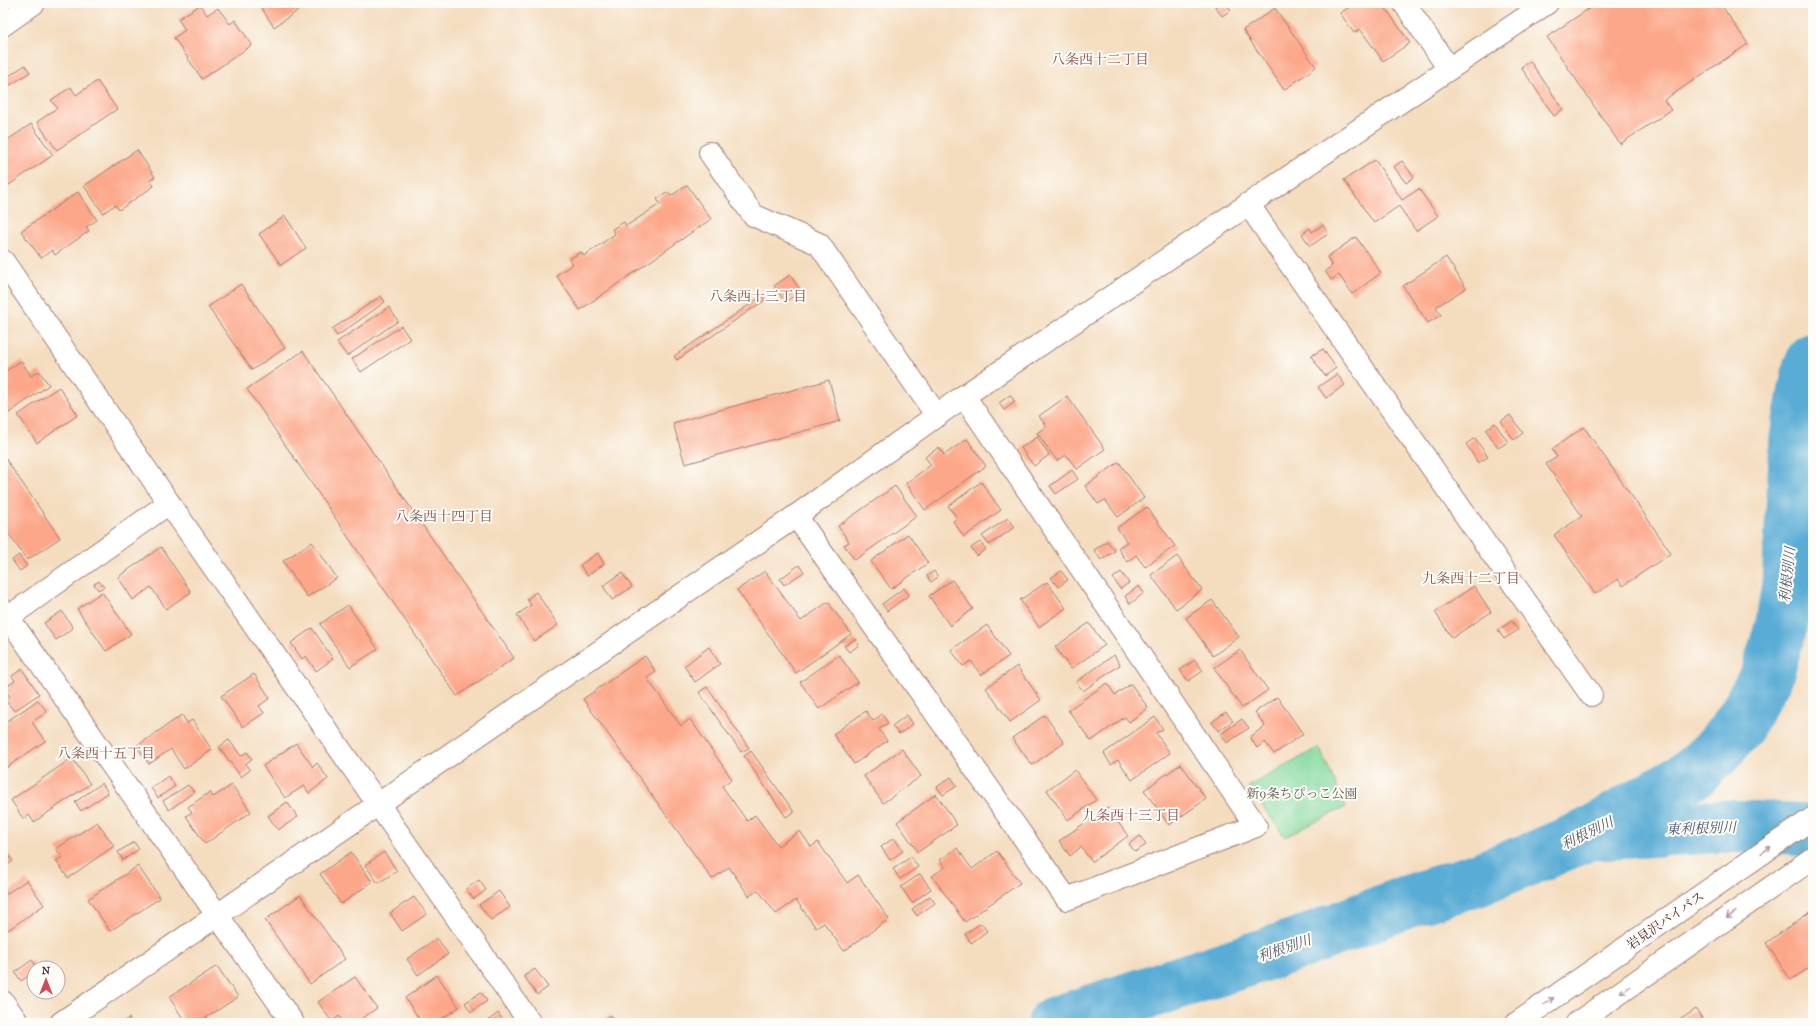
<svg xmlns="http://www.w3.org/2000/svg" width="1816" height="1026" font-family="'IM FELL French Canon','Noto Serif JP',serif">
<rect width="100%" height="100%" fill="#fdfcf7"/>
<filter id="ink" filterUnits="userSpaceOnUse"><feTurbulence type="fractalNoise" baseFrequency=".025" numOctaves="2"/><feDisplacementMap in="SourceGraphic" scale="8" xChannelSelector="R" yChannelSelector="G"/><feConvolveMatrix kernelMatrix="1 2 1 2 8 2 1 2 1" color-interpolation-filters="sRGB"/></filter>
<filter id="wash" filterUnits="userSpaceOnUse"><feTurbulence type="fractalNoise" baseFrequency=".012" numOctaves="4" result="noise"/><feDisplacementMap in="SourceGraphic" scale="16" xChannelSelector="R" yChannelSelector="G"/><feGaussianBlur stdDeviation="0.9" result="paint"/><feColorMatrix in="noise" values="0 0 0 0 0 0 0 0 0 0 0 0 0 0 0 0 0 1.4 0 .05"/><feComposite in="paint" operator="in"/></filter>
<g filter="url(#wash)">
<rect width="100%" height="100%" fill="#f4dcbe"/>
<path fill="#80d89c" stroke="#657c64" d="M1319 747 1346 807 1285 837 1248 787Z"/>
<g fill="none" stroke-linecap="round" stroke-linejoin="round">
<g stroke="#59acd5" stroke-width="53">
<path d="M1599 834 1723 826 1813 830"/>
<path d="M1054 1023 1298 944 1406 902 1478 879 1540 855 1589 834 1692 774 1715 753 1736 729 1767 675 1782 623 1788 584 1796 437 1809 368 1813 359"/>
</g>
</g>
<g id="blocks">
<g fill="#fca789">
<path d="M258 3H295L299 10 274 27Z"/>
<path d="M1221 3H1226L1231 10 1222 16 1215 7Z"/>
<path d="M1356 3H1382L1410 43 1383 61 1360 29 1354 33 1340 13Z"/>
<path d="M1597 3H1720L1748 44 1664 100 1671 110 1620 144 1547 37Z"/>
<path d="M200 5 207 15 218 8 230 24 235 20 252 45 202 79 174 38 185 30 178 19Z"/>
<path d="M1275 8 1316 67 1284 90 1243 30Z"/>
<path d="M1530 61 1563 109 1554 116 1521 67Z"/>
<path d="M25 65 30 72 3 90V80Z"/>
<path d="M97 81 117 109 57 150 37 122 57 108 51 100 71 87 76 95Z"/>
<path d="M31 124 53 155 3 189V131L9 139Z"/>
<path d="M137 150 155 177 150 180 154 186 119 210 115 205 103 213 84 186Z"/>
<path d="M1375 160 1402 200 1419 189 1438 216 1416 231 1399 206 1374 223 1344 180Z"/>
<path d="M1402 161 1414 177 1406 183 1394 167Z"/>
<path d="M687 185 711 219 580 310 556 275 573 264 569 259 581 252 584 256 615 234 612 229 624 222 626 226 660 204 657 199 668 192 671 196Z"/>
<path d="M78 192 97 220 86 227 89 231 55 255 52 250 41 258 21 231Z"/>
<path d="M285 216 306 248 281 265 259 234Z"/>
<path d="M1323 225 1328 234 1310 246 1302 234 1310 228 1312 232Z"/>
<path d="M1356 237 1381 273 1352 294 1339 275 1331 280 1325 271 1332 266 1327 257Z"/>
<path d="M1446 257 1466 288 1436 307 1441 315 1428 323 1403 286Z"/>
<path d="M790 275 801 291 785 302 774 286Z"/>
<path d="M241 284 285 348 252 370 208 307Z"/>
<path d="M381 296 385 302 337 336 332 329Z"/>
<path d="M762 296 765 300 677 360 674 356Z"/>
<path d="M389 307 398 321 347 356 337 342Z"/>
<path d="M401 326 410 339 361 372 352 359Z"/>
<path d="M1323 349 1336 368 1325 376 1311 356Z"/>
<path d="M303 351 514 658 457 696 247 389Z"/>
<path d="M21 361 31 376 39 371 49 385 3 417V373Z"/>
<path d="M1337 374 1345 385 1326 398 1318 387Z"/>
<path d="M829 380 840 421 685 464 673 423Z"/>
<path d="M59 387 78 415 37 443 18 415Z"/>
<path d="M1010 395 1015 402 1004 410 999 403Z"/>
<path d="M1067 396 1105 449 1077 469 1066 455 1057 461 1037 433 1046 426 1039 416Z"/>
<path d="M1510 415 1523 433 1514 440 1501 421Z"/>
<path d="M1495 423 1508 442 1498 448 1486 430Z"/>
<path d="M1584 427 1671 553 1623 586 1618 579 1595 594 1554 535 1582 516 1546 464 1557 457 1552 449Z"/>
<path d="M1037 437 1049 455 1034 466 1021 448Z"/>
<path d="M1475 438 1488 457 1478 463 1466 444Z"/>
<path d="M967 439 986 466 925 510 906 483 931 465 925 457 939 447 944 455Z"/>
<path d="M3 455 60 538 27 560 3 526Z"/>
<path d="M1119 462 1144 498 1118 517 1105 500 1098 504 1085 486Z"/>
<path d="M1072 470 1078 479 1056 494 1050 486Z"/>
<path d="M981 482 1001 510 964 537 953 521 957 518 948 506Z"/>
<path d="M895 486 917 516 855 560 844 545 849 542 838 526Z"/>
<path d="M1147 507 1175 546 1145 567 1136 555 1127 562 1118 548 1127 542 1117 528Z"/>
<path d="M1008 518 1015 527 989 545 982 536Z"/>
<path d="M908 534 928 563 891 589 871 561Z"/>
<path d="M1107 541 1115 551 1101 560 1094 550Z"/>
<path d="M312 542 337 578 307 597 283 561Z"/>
<path d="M980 542 986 549 977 556 971 548Z"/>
<path d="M161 547 191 592 166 609 151 587 133 600 118 577Z"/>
<path d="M598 553 604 564 587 576 580 565Z"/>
<path d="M19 555 27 566 20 571 12 560Z"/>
<path d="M1177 556 1202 590 1176 609 1151 575Z"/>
<path d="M799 565 804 572 784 585 780 579Z"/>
<path d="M765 571 801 621 828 602 851 634 796 673 737 590Z"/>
<path d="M934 571 938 577 931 582 927 576Z"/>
<path d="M1061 571 1068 580 1058 587 1051 578Z"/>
<path d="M1121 572 1129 583 1120 589 1113 578Z"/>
<path d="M622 573 632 587 612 600 603 586Z"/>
<path d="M952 580 973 609 950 626 929 596Z"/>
<path d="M99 581 104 587 98 590 94 584Z"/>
<path d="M1047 582 1066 608 1039 627 1020 600Z"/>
<path d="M1139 586 1144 593 1130 604 1125 596Z"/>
<path d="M1474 586 1491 612 1452 638 1435 612Z"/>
<path d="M904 588 909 595 887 611 882 604Z"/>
<path d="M102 592 131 634 106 651 77 609Z"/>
<path d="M536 592 558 625 534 641 517 615 531 605 527 599Z"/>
<path d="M1212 600 1239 637 1213 656 1186 618Z"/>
<path d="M348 605 378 649 350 667 320 624Z"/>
<path d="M62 611 73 628 56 640 44 623Z"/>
<path d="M1512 621 1518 630 1504 639 1498 630Z"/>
<path d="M1089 623 1105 645 1071 669 1055 647Z"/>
<path d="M987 625 1009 656 981 675 971 661 963 666 951 650Z"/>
<path d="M312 628 333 659 316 671 306 656 302 659 291 643Z"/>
<path d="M855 639 859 645 849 652 844 646Z"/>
<path d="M709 647 720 664 695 682 684 666Z"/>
<path d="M1240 650 1268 690 1242 708 1214 668Z"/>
<path d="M839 655 858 682 819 709 800 682Z"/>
<path d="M1114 655 1120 665 1083 691 1076 682Z"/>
<path d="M645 656 656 672 647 678 681 726 690 719 732 779 722 786 747 821 755 815 778 846 800 831 811 847 818 842 847 883 858 875 889 919 844 951 824 923 816 928 796 900 776 914 758 890 749 896 729 867 712 879 583 699Z"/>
<path d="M1195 660 1203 671 1188 681 1180 670Z"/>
<path d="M1017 666 1041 700 1010 722 986 688Z"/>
<path d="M22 669 39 694 14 711 5 700 10 697 4 688 15 681 12 676Z"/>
<path d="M254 674 270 698 259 706 264 713 243 727 221 696Z"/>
<path d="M1107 683 1115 695 1131 684 1148 708 1129 722 1125 717 1091 741 1068 710Z"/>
<path d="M707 687 749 748 741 752 699 692Z"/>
<path d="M1277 697 1303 734 1274 754 1265 742 1257 748 1250 737 1265 726 1255 712Z"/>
<path d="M38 700 47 712 32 722 45 741 3 770V724Z"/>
<path d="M866 711 873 721 882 714 888 723 879 729 887 741 854 764 833 734Z"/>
<path d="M1226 712 1233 721 1218 731 1212 722Z"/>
<path d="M182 715 187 723 192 720 212 750 184 769 171 749 149 764 137 746Z"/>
<path d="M907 715 913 724 899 734 892 726Z"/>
<path d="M1045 715 1064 743 1032 765 1012 738Z"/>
<path d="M1155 717 1163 729 1156 733 1170 753 1132 780 1118 760 1111 765 1104 753Z"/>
<path d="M1242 719 1249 728 1227 743 1221 734Z"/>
<path d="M229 740 241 756 247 752 252 759 245 764 250 770 241 777 219 747Z"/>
<path d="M296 743 313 767 317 763 328 779 309 793 304 786 285 798 263 766Z"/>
<path d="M902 749 921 776 883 803 864 776Z"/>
<path d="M751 751 794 812 786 817 744 756Z"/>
<path d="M72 758 90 784 34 822 29 815 24 820 11 800Z"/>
<path d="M1181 764 1206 799 1169 825 1144 790Z"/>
<path d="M1075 770 1096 800 1068 820 1047 790Z"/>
<path d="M168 776 175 786 158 798 151 788Z"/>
<path d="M951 777 957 786 943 795 937 787Z"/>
<path d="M102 783 108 793 81 811 75 802Z"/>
<path d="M188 785 194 792 169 810 163 801Z"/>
<path d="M232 785 251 812 205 844 186 816 192 812 188 807 210 792 213 797Z"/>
<path d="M936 794 957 825 918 852 897 822Z"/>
<path d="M287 802 298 817 278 830 268 816Z"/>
<path d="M1107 807 1128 836 1092 862 1081 847 1070 856 1059 841Z"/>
<path d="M97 822 114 846 68 878 56 861 62 857 56 849Z"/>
<path d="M1140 836 1146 845 1135 852 1129 844Z"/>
<path d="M894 838 903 851 890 860 881 847Z"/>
<path d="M134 842 139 849 123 860 118 852Z"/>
<path d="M3 846 13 861 3 868Z"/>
<path d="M957 848 972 869 997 851 1020 883 965 922 932 876 945 867 940 860Z"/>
<path d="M351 852 372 882 341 904 320 874Z"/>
<path d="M384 852 397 871 378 883 365 865Z"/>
<path d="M911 857 918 867 900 879 893 869Z"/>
<path d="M138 866 160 898 110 931 88 899Z"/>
<path d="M920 874 931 889 912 903 901 887Z"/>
<path d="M27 880 44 905 5 932 3 929V896Z"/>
<path d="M479 880 486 890 474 899 466 889Z"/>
<path d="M499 891 510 907 491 920 479 905Z"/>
<path d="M300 895 345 959 310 984 265 920Z"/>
<path d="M930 896 935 903 917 916 912 909Z"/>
<path d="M414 897 427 914 402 931 390 913Z"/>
<path d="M1813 910V965L1791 980 1766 943Z"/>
<path d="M981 923 987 931 971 943 965 934Z"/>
<path d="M437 938 448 954 418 975 407 959Z"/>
<path d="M32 960 37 968H34V972L21 981 15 972Z"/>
<path d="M217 966 238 997 198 1023H186L169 997Z"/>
<path d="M535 969 548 987 537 995 524 976Z"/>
<path d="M437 975 459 1007 436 1023H422L405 998Z"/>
<path d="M355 977 377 1008 355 1023H344L339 1016 332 1022 318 1002Z"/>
<path d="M481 992 487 1001 471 1012 465 1003Z"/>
<path d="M1696 1009 1705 1023H1675Z"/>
<path d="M498 1013 505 1023H485Z"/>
<path d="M610 1015 616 1023H598Z"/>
<path d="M1813 1017V1023H1805Z"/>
<path d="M129 1018 132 1023H121Z"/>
</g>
</g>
</g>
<g filter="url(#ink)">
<use href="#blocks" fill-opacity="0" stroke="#9f7e74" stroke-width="1"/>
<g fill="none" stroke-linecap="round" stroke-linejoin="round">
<g stroke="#9f7e74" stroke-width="24">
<g id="minor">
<path d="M1404 3 1449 69"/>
<path d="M3 25 34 3"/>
<path d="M710 153 753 215 819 244 937 416"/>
<path d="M1248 204 1591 695"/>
<path d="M3 261 169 503 530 1023"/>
<path d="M796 516 1067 899 1256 826 964 396"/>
<path d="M3 610 293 1023"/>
<path d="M3 621 169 503"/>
<path d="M3 1002 18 1023"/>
<path d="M61 1023 796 516 964 396 1547 3"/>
</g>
</g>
<g stroke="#9f7e74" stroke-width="24">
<g id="highway">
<path d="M1517 1023 1813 818"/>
<path d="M1577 1023 1813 858"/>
</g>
</g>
<use href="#minor" stroke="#fff" stroke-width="22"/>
<use href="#highway" stroke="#fff" stroke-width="22"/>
</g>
<defs><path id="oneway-shaft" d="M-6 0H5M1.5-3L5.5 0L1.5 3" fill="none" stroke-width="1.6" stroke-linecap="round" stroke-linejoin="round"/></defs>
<g stroke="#ae9aa0">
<use href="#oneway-shaft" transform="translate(1766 850) rotate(-35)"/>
<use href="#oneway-shaft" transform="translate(1731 915) rotate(145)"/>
<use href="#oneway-shaft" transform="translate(1625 990) rotate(145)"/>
<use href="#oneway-shaft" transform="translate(1549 1001) rotate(-35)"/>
</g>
</g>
<g text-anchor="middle" stroke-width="4" stroke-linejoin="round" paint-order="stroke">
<g font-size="13" fill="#5a564d" stroke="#fdfcf7">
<text x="1302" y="798">新9条ちぴっこ公園</text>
</g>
<g font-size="13" fill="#4a1f2b" stroke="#fdfcf7">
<text transform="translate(1665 920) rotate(-35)" y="5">岩見沢バイパス</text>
</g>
<g font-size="14" fill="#884f4c" stroke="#fdfcf7">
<text x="1100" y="64">八条西十二丁目</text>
<text x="758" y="301">八条西十三丁目</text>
<text x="444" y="521">八条西十四丁目</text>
<text x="1471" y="583">九条西十二丁目</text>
<text x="106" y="758">八条西十五丁目</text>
<text x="1131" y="820">九条西十三丁目</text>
</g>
<g font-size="14" font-style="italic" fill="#50576f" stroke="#fdfcf7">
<text transform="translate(1787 575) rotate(-84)" y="5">利根別川</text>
<text transform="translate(1701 828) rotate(-2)" y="5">東利根別川</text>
<text transform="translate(1587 833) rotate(-26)" y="5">利根別川</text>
<text transform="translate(1284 948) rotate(-19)" y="5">利根別川</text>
</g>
</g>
<rect width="1816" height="1026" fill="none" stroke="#fdfcf7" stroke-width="16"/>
<g transform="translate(46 980)"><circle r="19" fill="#fdfcf7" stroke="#b5a4a5"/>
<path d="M0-3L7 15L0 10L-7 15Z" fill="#d1495b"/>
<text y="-6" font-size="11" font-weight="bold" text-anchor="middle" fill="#4a1f2b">N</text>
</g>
</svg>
